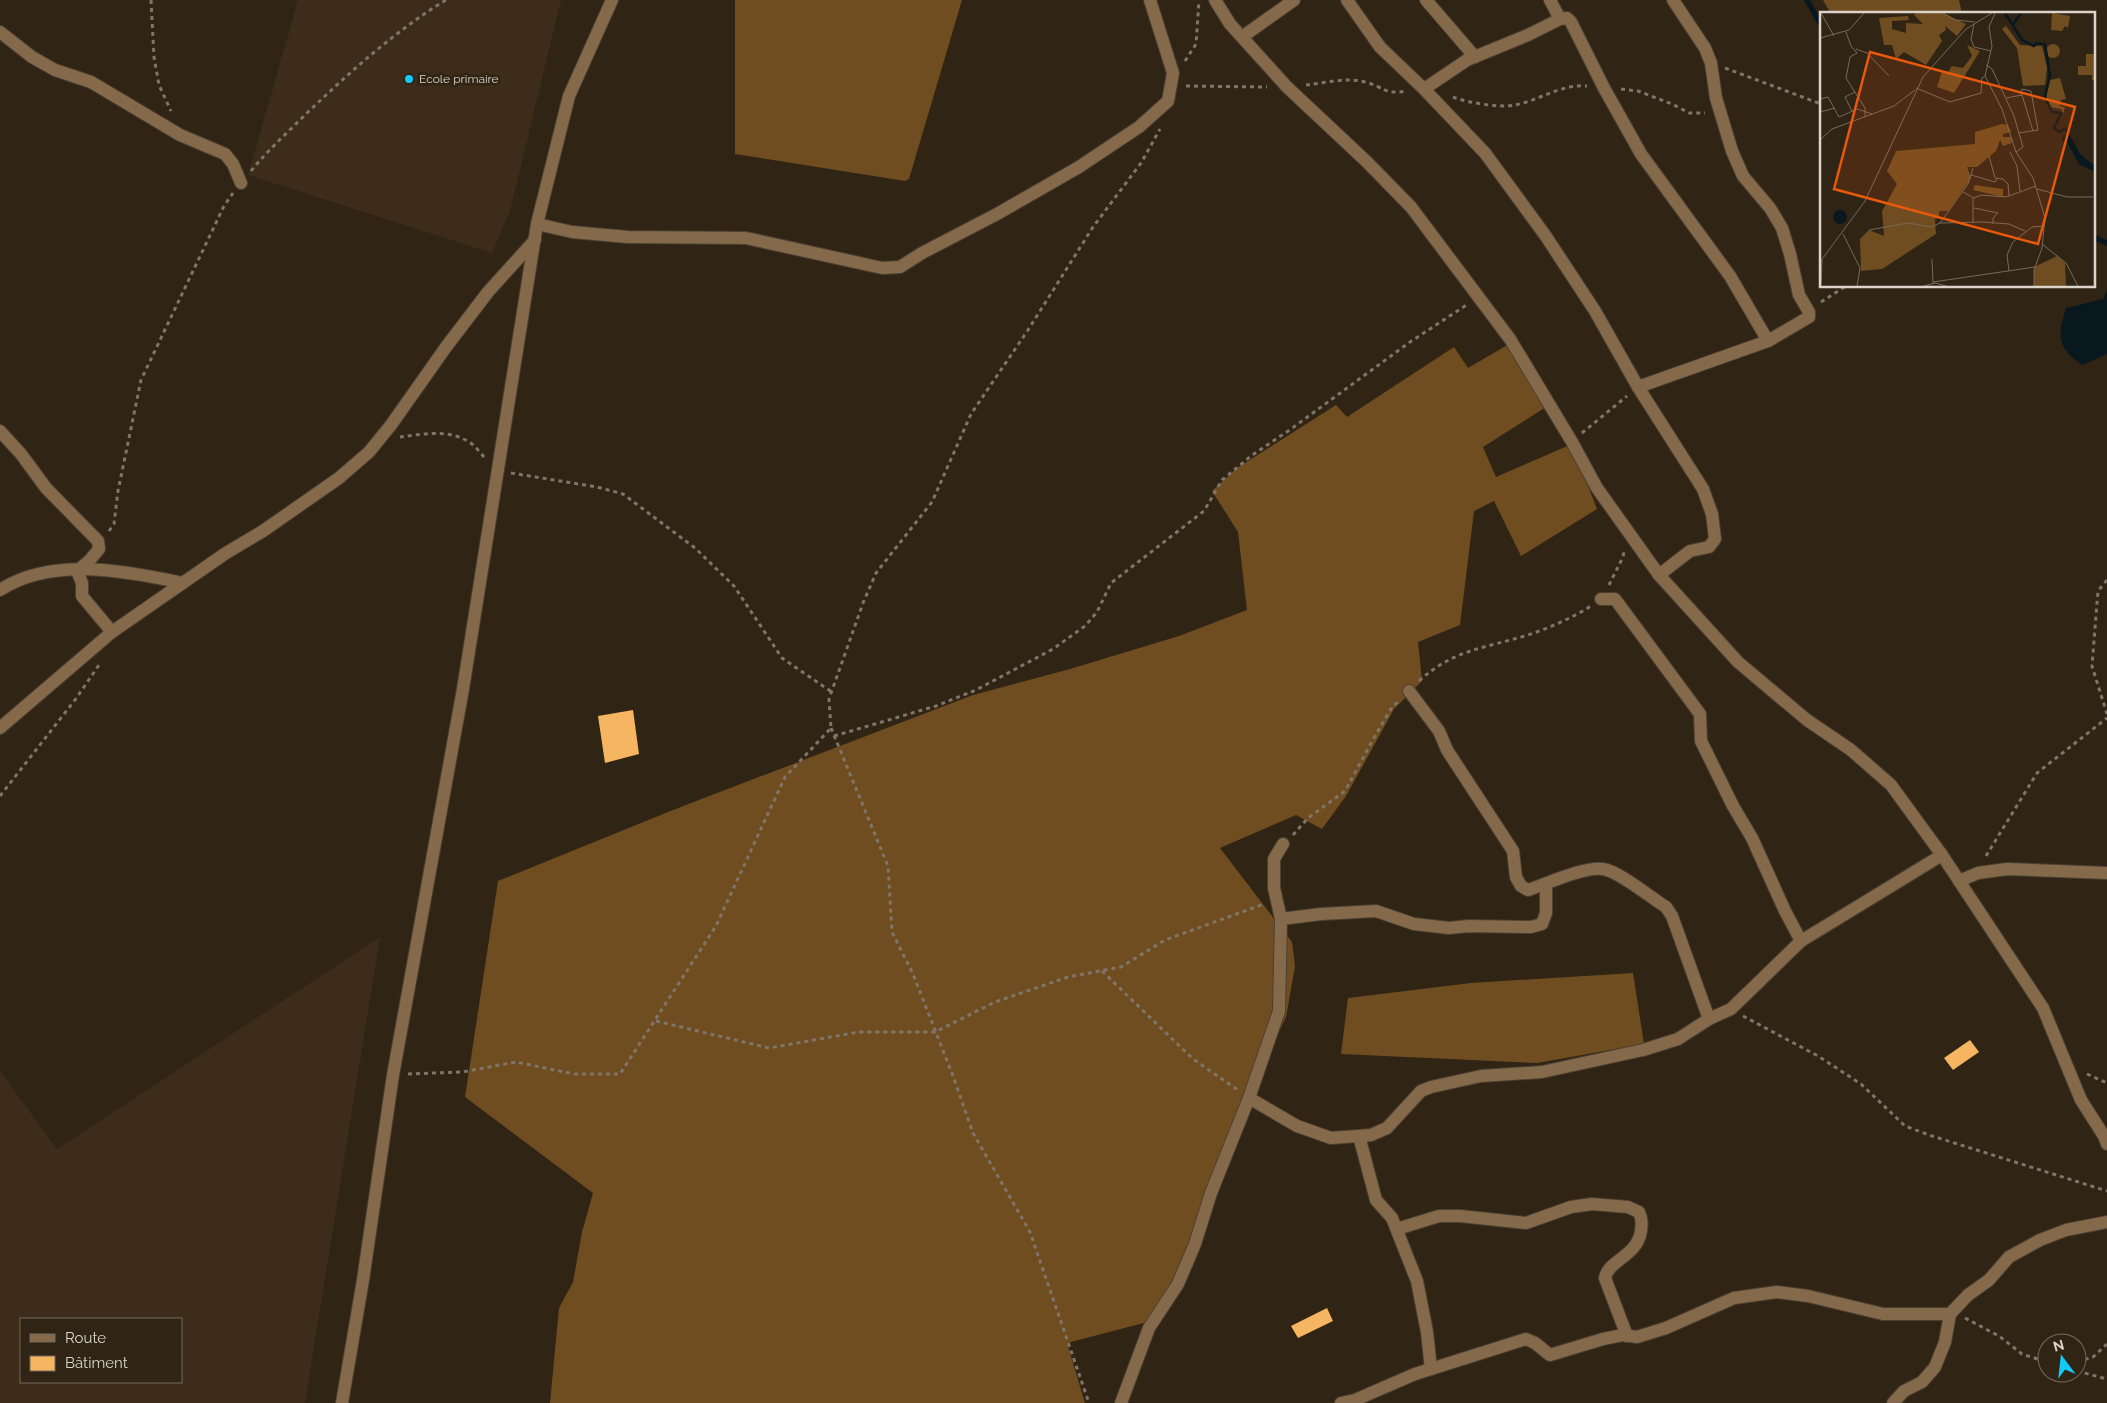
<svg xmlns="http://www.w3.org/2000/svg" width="2107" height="1403" font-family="Raleway,sans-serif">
<rect width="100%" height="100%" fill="#302415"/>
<g fill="#3c2c19" fill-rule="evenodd">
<path d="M298 0H561L510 211 492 253 248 175Z"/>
<path d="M380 937 305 1403H0V1071L57 1149ZM21 1319H181V1382H21Z"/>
</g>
<g fill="#6f4d20">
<path d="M735 0H962L909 179 905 181 735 154Z"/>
<path d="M1823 0H1959L1962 14H1831Z"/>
<path d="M1516 340 1554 402 1483 447 1496 477 1572 444 1597 509 1521 556 1494 501 1474 511 1460 625 1418 642 1422 681 1394 709 1346 796 1322 829 1296 815 1220 848 1292 942 1295 966 1286 1017 1217 1161 1182 1286 1159 1319 1067 1343 1085 1403H550L559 1308 573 1282 582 1232 593 1193 465 1097 498 881 673 810 973 695 1070 669 1179 636 1247 610 1238 532 1212 491 1237 468 1336 405 1347 417 1454 347 1468 368Z"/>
<path d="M1633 973 1644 1044 1537 1063 1341 1054 1348 998 1471 983Z"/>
</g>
<path fill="#08181e" d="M2107 290V354L2082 365C2057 348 2057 336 2066 308L2103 299Z"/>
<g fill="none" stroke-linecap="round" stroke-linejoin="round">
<g stroke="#08181e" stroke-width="5.5">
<path d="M1807 0 1821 25"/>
<path d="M2093 237 2107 243"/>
</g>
</g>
<g fill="#f6b560">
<path d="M633 710 639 754 605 763 598 716Z"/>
<path d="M1970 1040 1979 1052 1953 1070 1944 1058Z"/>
<path d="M1327 1308 1333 1321 1298 1338 1291 1326Z"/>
</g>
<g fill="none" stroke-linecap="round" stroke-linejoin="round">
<g stroke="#4c4032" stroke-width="14">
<g id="minor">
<path d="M1215 0 1230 24 1287 87 1367 162 1411 207 1510 339 1572 442 1597 488 1659 575 1738 662 1807 720 1851 750 1891 785 1942 855 2043 1008 2081 1100 2104 1136 2107 1144"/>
<path d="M1347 0 1380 47 1424 89 1485 153 1545 235 1595 311 1638 387 1703 489 1712 514 1715 539 1709 547 1690 551 1659 575"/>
<path d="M1426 0 1475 57"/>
<path d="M1550 0 1560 19"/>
<path d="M0 32 32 57 55 70 91 82 180 135 225 154 233 164 241 183"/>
<path d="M1242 37 1294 0"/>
<path d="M1424 89 1467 60 1528 35 1560 19 1567 18 1571 22 1604 88 1641 154 1730 276 1768 341"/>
<path d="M537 224 572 232 628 237 746 238 882 268 900 267 922 253 997 214 1079 167 1139 127 1168 101 1173 73 1150 0"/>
<path d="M1638 387 1768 341 1809 317V312L1799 295 1790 254 1782 228 1770 208 1743 176 1732 151 1716 98 1711 63 1705 48 1673 0"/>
<path d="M0 431 21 454 46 488 98 541 99 549 89 561 77 571 82 583V596L112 632"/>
<path d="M0 590C51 556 127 571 183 583"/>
<path d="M1601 599H1615L1700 714 1701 741 1733 806 1752 838 1785 911 1801 941"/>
<path d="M1409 691 1439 731 1447 750 1513 851 1516 877 1521 886 1528 890C1546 884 1585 866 1603 869 1619 871 1651 898 1666 907L1672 916 1709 1019"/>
<path d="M0 728 112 632 226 553 263 531 339 478 369 452 391 425 446 347 488 292 535 240"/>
<path d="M1959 881 1978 873 2007 869 2107 873"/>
<path d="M1281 919 1321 914 1376 911 1414 924 1449 928 1469 926 1531 927 1542 924 1546 913V884"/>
<path d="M1249 1098 1297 1126 1331 1138 1371 1135 1387 1128 1421 1091 1431 1087 1481 1076 1542 1072 1643 1050 1678 1039 1709 1019 1731 1009 1801 941 1942 855"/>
<path d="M1359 1136 1376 1200 1392 1218 1417 1281 1427 1332 1431 1369"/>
<path d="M1397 1229 1439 1216H1460L1526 1223 1571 1207 1592 1204 1628 1207 1639 1212C1642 1219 1642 1223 1641 1231 1637 1257 1608 1260 1605 1278L1627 1336"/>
<path d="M342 1403 363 1280 393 1075 463 689 537 224 569 96 612 0"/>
<path d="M1121 1403 1149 1328 1178 1284 1195 1244 1211 1193 1249 1098 1279 1011 1281 919 1274 888V859L1283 844"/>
<path d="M1341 1403 1355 1400 1415 1374 1526 1339 1535 1343 1550 1355 1603 1339 1623 1335 1637 1337 1666 1328 1734 1298 1777 1292 1808 1296 1883 1314H1950"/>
<path d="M1893 1403 1904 1391 1922 1382 1935 1367 1945 1342 1950 1314 1968 1295 1989 1280 2009 1257 2040 1240 2066 1230 2107 1222"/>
</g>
</g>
<g stroke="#7f7568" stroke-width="3" stroke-dasharray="4 4" stroke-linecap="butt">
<path d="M151 0 154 57 159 85 171 111"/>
<path d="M1185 61 1196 44 1199 1"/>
<path d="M1725 68 1821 104"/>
<path d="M1306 85C1325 83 1346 77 1365 82 1385 87 1383 95 1406 91"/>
<path d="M1186 86 1267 87"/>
<path d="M1621 89 1638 91 1672 104 1689 113H1705"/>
<path d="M1453 97C1468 103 1500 108 1515 105 1540 100 1561 84 1587 86"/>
<path d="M251 171C268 150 288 132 307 113 350 72 395 31 446 0"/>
<path d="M1821 302 1846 286"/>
<path d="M1582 433 1627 396"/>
<path d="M400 437C422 434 449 429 469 442 475 445 480 453 485 458"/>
<path d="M511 473 597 487 623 494 695 548 734 586 782 658 832 692"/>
<path d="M109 531 114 524 118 491 141 380 224 206 233 193"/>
<path d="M2107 580 2098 591 2092 666 2107 714"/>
<path d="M1609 585 1623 557 1624 552"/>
<path d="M1419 681C1454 649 1486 648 1528 635 1549 628 1572 618 1591 606"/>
<path d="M831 728 888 866 892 932 913 974 953 1076 973 1133 1030 1232 1089 1403"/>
<path d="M834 736 936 706 976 690 1053 649 1085 626 1097 612 1111 583 1204 511 1222 480 1251 456 1291 429 1410 342 1468 304"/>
<path d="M0 796 75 700 99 665"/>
<path d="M1293 835 1308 818 1345 791 1371 743 1392 707 1399 701"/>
<path d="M1986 856 2037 773 2107 718"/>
<path d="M1102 971 1193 1059 1238 1090"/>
<path d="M1743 1016 1818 1056 1861 1084 1905 1126 1929 1135 2107 1191"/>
<path d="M656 1021 769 1048 859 1032H935L995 1002 1068 977 1121 967 1165 940 1264 904"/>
<path d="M408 1074 462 1072 516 1062 574 1074H620L716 926 785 777 831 728 829 699 863 603 876 573 932 502 971 414 1028 330 1093 227 1141 163 1160 129"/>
<path d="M2087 1074 2107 1083"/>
<path d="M1965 1318 1999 1336 2022 1354 2047 1362"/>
<path d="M2077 1362 2093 1357 2107 1344"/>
<path d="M2077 1371 2107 1379"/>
</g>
<use href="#minor" stroke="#846a4a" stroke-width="12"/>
</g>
<circle fill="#11cafa" stroke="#302415" stroke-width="2" cx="409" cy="79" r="5"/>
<g text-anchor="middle" stroke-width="5" stroke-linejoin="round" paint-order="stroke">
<g font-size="12" fill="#dcd4ca" stroke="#302415" text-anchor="start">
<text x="419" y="83">Ecole primaire</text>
</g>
</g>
<g transform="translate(1820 12)">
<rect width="275" height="275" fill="#302415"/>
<path d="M96 1H123L146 12 137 24 125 14 126 18 119 23 122 29 106 53 84 40 76 47 72 33H64L59 6 88 4 89 8 72 9V17L86 21V11L103 12 94 3ZM232 1 250 4 248 16 245 14 242 19 231 18ZM186 14 200 33 222 34 227 55 225 73 203 74 197 36 182 17ZM226 39a7 7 0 1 1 14 0a7 7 0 1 1-14 0ZM147 33 160 39 134 81 117 75 122 59 128 60 132 54 143 56 152 44ZM266 42H275V68H272V63H258V54H266ZM240 66 246 87 241 88 240 94 245 95 243 102 241 97 230 95 225 81 230 68ZM182 112 188 113 191 120 183 122V125H191L192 131 183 134 180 128 176 139 157 155H147L151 166 128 199H119V206L115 207 116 222 62 257 41 259 40 227 49 218 64 224 62 199 77 172 67 159 76 139 155 132V120ZM155 173 183 177V185L153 178ZM237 244 245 251 246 274H214V255Z" fill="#6f4d20"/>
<path d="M249 122 260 142 275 154V160L259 152 247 130 242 129 243 124ZM13 205a7 7 0 1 1 14 0a7 7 0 1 1-14 0Z" fill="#08181e"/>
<path fill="none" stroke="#08181e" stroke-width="2.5" d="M185 1 202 28 214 34 217 31 225 32 230 63 225 85 232 100 241 101 234 116 239 120 245 117 249 122M192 14 201 1"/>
<path fill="none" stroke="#756a5d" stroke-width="1" d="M1 1 14 24M123 1 135 8 155 10M175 1 169 15 172 34 165 64 182 97 196 140 213 166 225 206 222 236 214 258V274M154 12 151 27 154 35 171 39M26 20 31 34 37 41 30 45 26 66 45 96V105M0 26 29 18 44 1M36 37 47 41 69 64M166 53 172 57 194 104 203 135 196 140M96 76 130 90 161 81 162 66 165 64M186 86 202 83 213 119M0 87 8 85 19 105 37 97 52 102M32 99 25 85 35 80M0 100 15 96M199 121 218 118 211 79 202 77 201 83M0 128 12 117 74 94 95 78M190 140 197 154 200 179M169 144 175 166 183 167 188 172 189 184M151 163 175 170 177 167M217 177 247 185H273M143 180 154 186 161 183 186 185 216 174M153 186V211M154 196 178 201 173 206V212M120 211 148 172 153 156M49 218 88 211 111 215 120 211 163 210 189 212 205 219M23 222 40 256 37 274M222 232 246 251 258 274M112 247 113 271M0 250 45 189 103 65 146 17 172 1M189 259 187 243 193 230 212 215 225 214M113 270 215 255M1 274 2 248M104 274 115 271 126 274"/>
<path fill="#e8590c" fill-opacity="0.15" stroke="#e8590c" stroke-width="2.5" d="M50 40 255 95 218 232 14 177Z"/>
<rect width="275" height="275" fill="none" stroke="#dcd4ca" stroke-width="2.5"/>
</g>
<rect x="20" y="1318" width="162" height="65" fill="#302415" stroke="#756a5d"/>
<rect x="30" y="1334" width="25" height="8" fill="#846a4a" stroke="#756a5d"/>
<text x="65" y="1343" font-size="15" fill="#dcd4ca">Route</text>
<rect x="30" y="1356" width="25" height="15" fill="#f6b560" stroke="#756a5d"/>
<text x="65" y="1368" font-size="15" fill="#dcd4ca">Bâtiment</text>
<g transform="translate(2062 1358) rotate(345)"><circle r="24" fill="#302415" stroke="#756a5d"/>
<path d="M0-4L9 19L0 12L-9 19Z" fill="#11cafa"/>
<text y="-8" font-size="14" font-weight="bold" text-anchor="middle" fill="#dcd4ca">N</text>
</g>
</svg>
